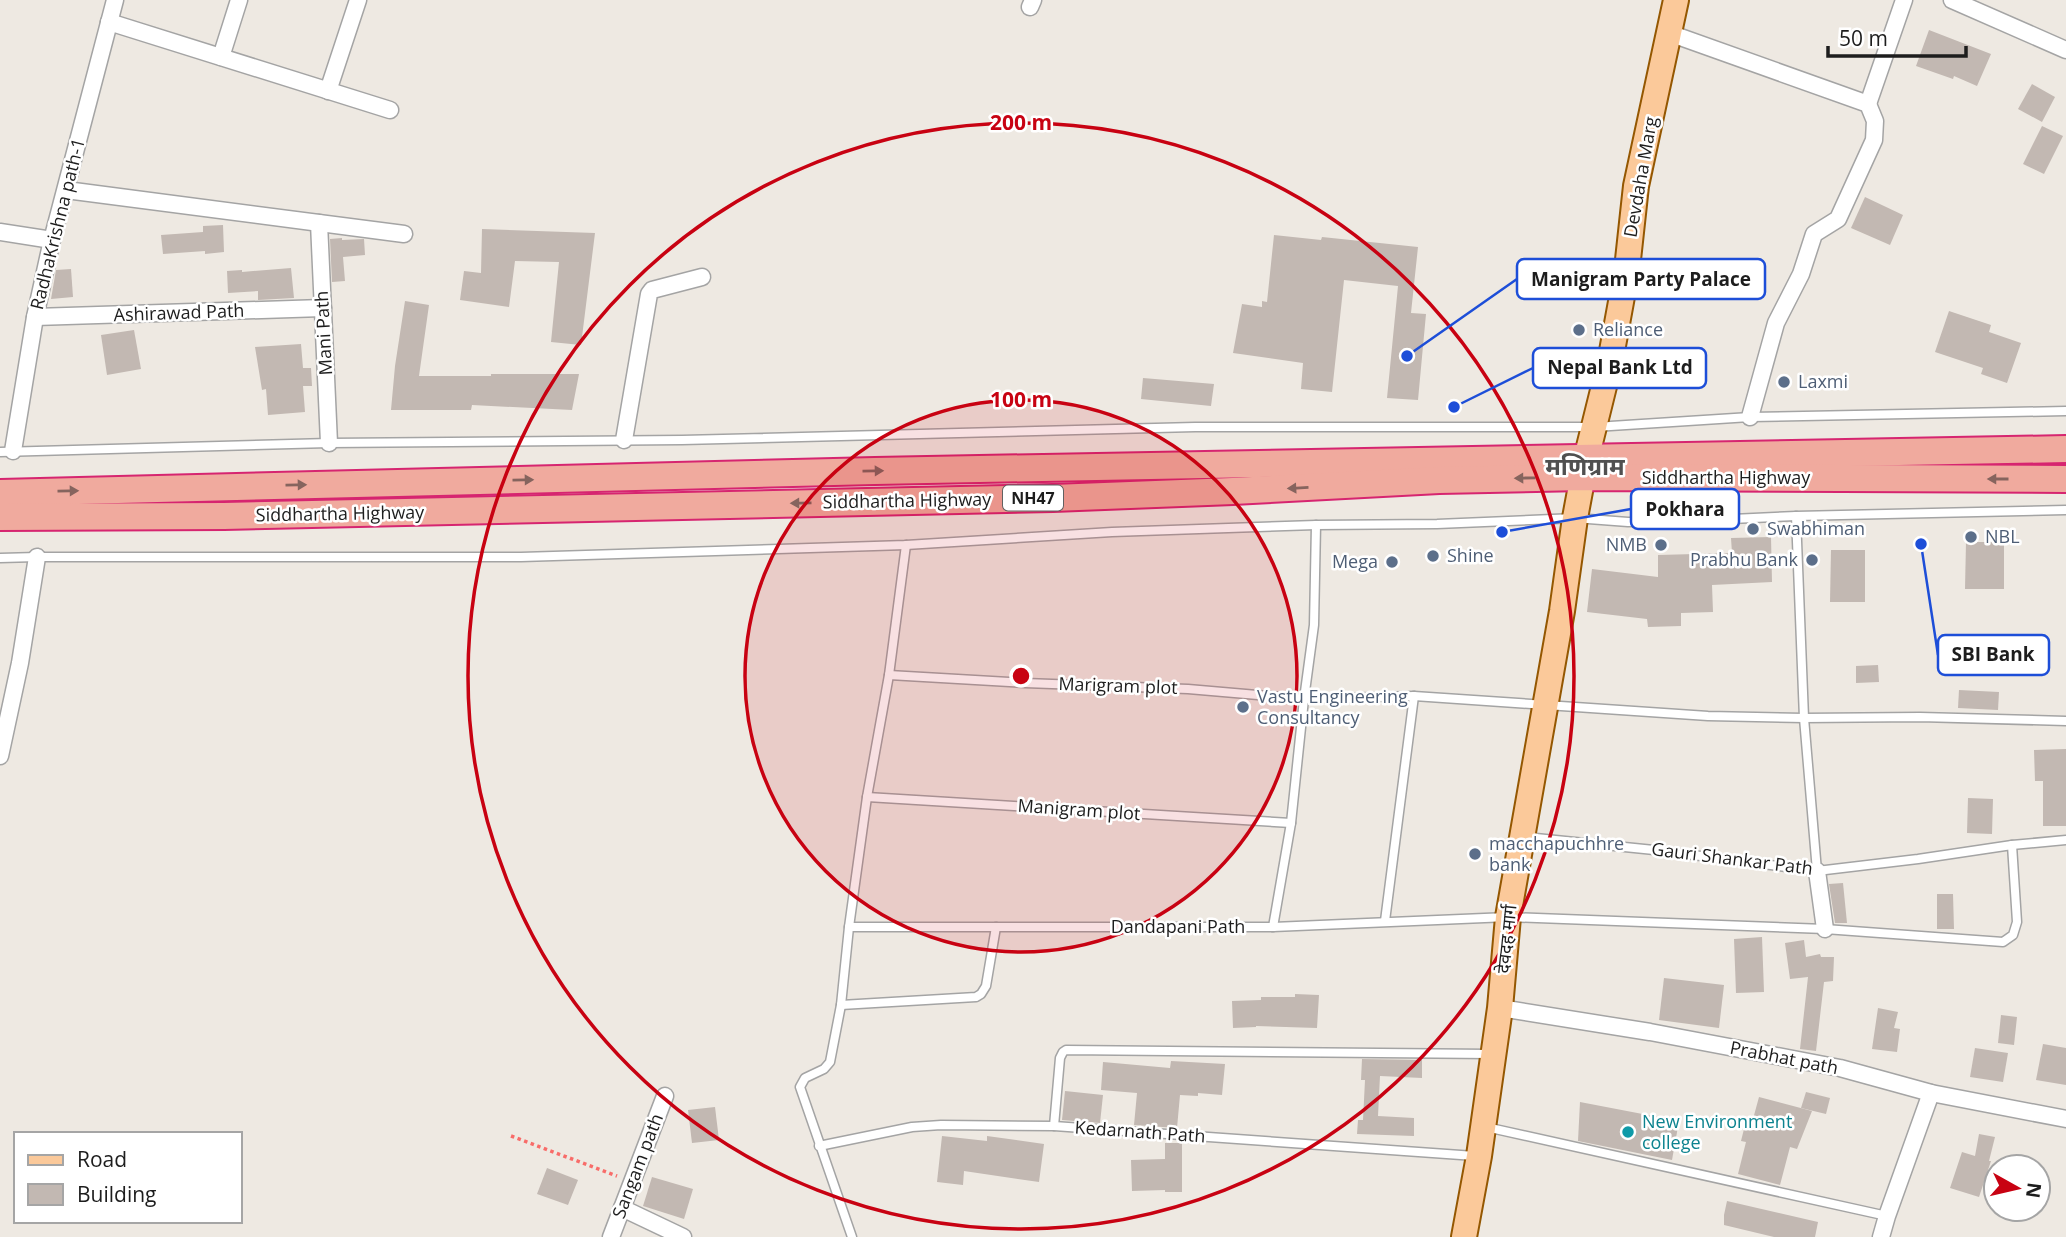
<svg xmlns="http://www.w3.org/2000/svg" width="2066" height="1237" font-family="'Open Sans','Noto Sans Devanagari',sans-serif">
<rect width="100%" height="100%" fill="#eee9e2"/>
<g fill="#c2b8b2">
<path d="M1929 30 1991 54 1977 86 1954 76 1953 79 1916 66Z"/>
<path d="M2032 84 2055 97 2042 122 2018 109Z"/>
<path d="M2042 126 2063 136 2044 174 2023 164Z"/>
<path d="M1865 197 1903 215 1890 245 1851 228Z"/>
<path d="M223 225 224 252 205 254V251L163 254 161 235 203 232V226Z"/>
<path d="M482 229 595 233 581 345 551 342 559 262 515 261 509 307 460 300 464 271 481 273Z"/>
<path d="M1274 235 1321 240 1322 237 1418 247 1411 313 1426 314 1418 400 1387 398 1398 286 1344 280 1332 392 1301 389 1303 363 1233 353 1242 304 1262 307V301L1267 302Z"/>
<path d="M342 238V240L364 239 365 255 343 257 345 281 332 282 330 239Z"/>
<path d="M291 268 294 298 258 300V291L228 293 227 271 242 270V272Z"/>
<path d="M71 269 73 297 51 299 56 270Z"/>
<path d="M405 301 429 305 419 376H491V374H579L572 410 472 405 471 410H391L395 366Z"/>
<path d="M1949 311 1991 325 1989 332 2021 343 2007 383 1981 374 1983 368 1935 352Z"/>
<path d="M134 330 141 369 107 375 101 335Z"/>
<path d="M301 344 303 368H311L312 386H303L305 412 268 415 266 389 262 390 255 347Z"/>
<path d="M1143 378 1214 384 1211 406 1141 399Z"/>
<path d="M1771 537 1772 582 1712 585 1713 612 1681 613V626L1648 627 1647 619 1587 612 1592 569 1658 577V555L1732 553 1731 538Z"/>
<path d="M1966 542H2004V589H1965Z"/>
<path d="M1831 550H1865V602H1830Z"/>
<path d="M1878 665 1879 682 1856 683V666Z"/>
<path d="M1959 690 1999 692 1998 710 1958 708Z"/>
<path d="M2066 749V826H2043V781H2035L2034 750Z"/>
<path d="M1968 798 1993 799 1992 834 1967 833Z"/>
<path d="M1843 883 1847 923H1835L1829 884Z"/>
<path d="M1937 894H1953L1954 929H1937Z"/>
<path d="M1762 937 1764 992 1736 993 1734 939Z"/>
<path d="M1804 940 1806 957 1820 954 1821 957H1834L1833 981 1824 982 1816 1051 1800 1049 1808 977 1790 979 1785 943Z"/>
<path d="M1664 978 1724 985 1719 1028 1659 1020Z"/>
<path d="M1295 994 1319 995 1317 1028 1256 1026V1027L1233 1028 1232 1001 1261 1000V997H1295Z"/>
<path d="M1878 1008 1898 1012 1894 1028 1900 1029 1897 1052 1872 1049Z"/>
<path d="M2001 1015 2017 1017 2014 1045 1998 1043Z"/>
<path d="M2043 1044 2066 1048V1085L2036 1080Z"/>
<path d="M1975 1048 2008 1053 2003 1082 1970 1077Z"/>
<path d="M1362 1059 1422 1060V1078L1380 1076 1378 1116 1414 1118V1136L1357 1134 1358 1120H1363L1365 1080H1361Z"/>
<path d="M1171 1061 1225 1064 1222 1095 1198 1093V1096L1180 1095 1177 1128 1134 1125 1137 1093 1101 1090 1103 1062 1170 1068Z"/>
<path d="M1065 1091 1103 1095 1100 1123 1062 1120Z"/>
<path d="M1806 1092 1830 1098 1826 1114 1801 1108Z"/>
<path d="M1759 1097 1812 1111 1797 1149 1790 1147 1780 1185 1738 1174 1746 1142 1741 1141 1747 1117 1753 1119Z"/>
<path d="M1580 1102 1679 1121 1672 1160 1578 1141Z"/>
<path d="M715 1107 719 1140 692 1143 688 1110Z"/>
<path d="M1979 1134 1995 1137 1989 1161H1991L1979 1197 1950 1188 1962 1152 1975 1156Z"/>
<path d="M942 1136 987 1141V1136L1044 1144 1039 1182 964 1171 963 1185 937 1182Z"/>
<path d="M1165 1143H1182V1192H1165V1190L1132 1191 1131 1160 1165 1159Z"/>
<path d="M547 1168 578 1180 568 1205 537 1194Z"/>
<path d="M652 1177 693 1189 684 1219 643 1206Z"/>
<path d="M1727 1201 1818 1222 1815 1237H1774L1724 1225V1215Z"/>
</g>
<g fill="none" stroke-linecap="round" stroke-linejoin="round">
<g stroke="#a4a4a4" stroke-width="11">
<g id="service">
<path d="M0 452 329 443 682 440 1195 427H1595L1750 417 2066 411"/>
<path d="M1796 516 1804 718 1817 871"/>
<path d="M0 558 37 557H521L906 545 1112 532 1316 525 1437 524 1575 518 1628 522 1689 521 1796 516 2066 510"/>
<path d="M889 675 1025 683 1188 689 1304 699 1414 696 1708 716 1804 718 1920 717 2066 721"/>
<path d="M867 797 1291 823"/>
<path d="M1526 837 1654 850 1817 871 1918 859 2012 845 2066 840"/>
<path d="M1385 921 1414 696"/>
<path d="M849 927H1273L1508 917 1825 929 2003 942 2013 935 2017 922 2012 845"/>
<path d="M1273 927 1291 823 1304 699 1314 625 1316 525"/>
<path d="M841 1005 976 997 981 994 986 986 996 927"/>
<path d="M1054 1126 1060 1058 1063 1052 1066 1050 1491 1054"/>
<path d="M1486 1127 1887 1216"/>
<path d="M819 1146 912 1127 941 1125 1054 1126 1475 1156"/>
<path d="M852 1237 800 1087 805 1078 824 1069 830 1062 841 1005 849 927 867 797 889 675 906 545"/>
</g>
</g>
<g stroke="#a4a4a4" stroke-width="19">
<g id="minor">
<path d="M1952 0 2066 50"/>
<path d="M1030 7 1033 0"/>
<path d="M109 22 390 110"/>
<path d="M1669 33 1868 104 1875 121 1874 140 1838 219 1814 234 1801 274 1776 323 1750 417"/>
<path d="M221 57 239 0"/>
<path d="M328 91 358 0"/>
<path d="M1868 104 1904 0"/>
<path d="M66 190 404 234"/>
<path d="M319 223 329 443"/>
<path d="M0 232 52 240"/>
<path d="M35 317 323 308"/>
<path d="M624 440 649 294 652 290 702 277"/>
<path d="M13 451 35 317 52 240 115 0"/>
<path d="M0 756 20 663 37 557"/>
<path d="M1817 871 1825 929"/>
<path d="M1500 1008 1650 1032 1840 1068 1931 1093 2066 1119"/>
<path d="M622 1208 683 1237"/>
<path d="M611 1237 665 1096"/>
<path d="M1881 1237 1887 1216 1931 1093"/>
</g>
</g>
<g stroke="#945701" stroke-width="28">
<path id="primary" d="M1464 1237 1479 1156 1500 1008 1508 917 1562 611 1575 518 1586 459 1610 362 1627 269 1636 186 1676 0"/>
</g>
<g stroke="#d62570" stroke-width="30">
<g id="trunk">
<path d="M0 493 875 471 2066 449"/>
<path d="M0 517 224 516 1053 498 1233 491 1439 480 1583 477 2066 479"/>
</g>
</g>
<path stroke="#f86c69" stroke-width="3.5" stroke-dasharray="3.5 3.5" stroke-linecap="butt" d="M511 1136 617 1176"/>
<use href="#service" stroke="#fff" stroke-width="8"/>
<use href="#minor" stroke="#fff" stroke-width="16"/>
<use href="#primary" stroke="#fbc99a" stroke-width="24"/>
<use href="#trunk" stroke="#f0aa9e" stroke-width="26"/>
</g>
<defs><path id="oneway-solid" d="M-6-.8H1V-3.2L6.5 0L1 3.2V.8H-6Z" transform="scale(1.75)"/></defs>
<g fill="#86645e">
<use href="#oneway-solid" transform="translate(873 471) rotate(-1)"/>
<use href="#oneway-solid" transform="translate(1525 478) rotate(179)"/>
<use href="#oneway-solid" transform="translate(1998 479) rotate(-180)"/>
<use href="#oneway-solid" transform="translate(523 480) rotate(-1)"/>
<use href="#oneway-solid" transform="translate(296 485) rotate(-1)"/>
<use href="#oneway-solid" transform="translate(1298 488) rotate(177)"/>
<use href="#oneway-solid" transform="translate(68 491) rotate(-1)"/>
<use href="#oneway-solid" transform="translate(801 503) rotate(179)"/>
</g>
<circle cx="1021" cy="676" r="276" fill="#c80212" fill-opacity=".12"/>
<g fill="none" stroke="#c80212" stroke-width="3.5">
<circle cx="1021" cy="676" r="276"/>
<circle cx="1021" cy="676" r="553"/>
</g>
<g fill="#5c6f8a" stroke="#fff" stroke-width="2.5">
<circle cx="1579" cy="330" r="7"/>
<circle cx="1784" cy="382" r="7"/>
<circle cx="1753" cy="529" r="7"/>
<circle cx="1971" cy="537" r="7"/>
<circle cx="1661" cy="545" r="7"/>
<circle cx="1433" cy="556" r="7"/>
<circle cx="1812" cy="560" r="7"/>
<circle cx="1392" cy="562" r="7"/>
<circle cx="1243" cy="707" r="7"/>
<circle cx="1475" cy="854" r="7"/>
</g>
<circle fill="#0f9aa8" stroke="#fff" stroke-width="2.5" cx="1628" cy="1132" r="7"/>
<g text-anchor="middle" stroke-width="5" stroke-linejoin="round" paint-order="stroke">
<rect fill="#fff" stroke="#616161" stroke-width="2" x="1003" y="485.5" width="60" height="25" rx="5"/>
<g font-size="16" font-weight="bold" fill="#1d1d1d">
<text x="1033" y="504">NH47</text>
</g>
<g font-size="18" fill="#1d1d1d" stroke="#fff">
<text transform="translate(1641 177) rotate(-80)" y="6">Devdaha Marg</text>
<text transform="translate(58 224) rotate(-76)" y="6">RadhaKrishna path-1</text>
<text transform="translate(179 313) rotate(-2)" y="6">Ashirawad Path</text>
<text transform="translate(324 333) rotate(-93)" y="6">Mani Path</text>
<text x="1726" y="484">Siddhartha Highway</text>
<text transform="translate(907 501) rotate(-1)" y="6">Siddhartha Highway</text>
<text transform="translate(340 514) rotate(-1)" y="6">Siddhartha Highway</text>
<text transform="translate(1118 686) rotate(2)" y="6">Marigram plot</text>
<text transform="translate(1079 810) rotate(4)" y="6">Manigram plot</text>
<text transform="translate(1732 859) rotate(7)" y="6">Gauri Shankar Path</text>
<text x="1178" y="933">Dandapani Path</text>
<text transform="translate(1507 939) rotate(-84)" y="6">देवदह मार्ग</text>
<text transform="translate(1784 1058) rotate(11)" y="6">Prabhat path</text>
<text transform="translate(1140 1132) rotate(4)" y="6">Kedarnath Path</text>
<text transform="translate(638 1166) rotate(-69)" y="6">Sangam path</text>
</g>
<g font-size="18" fill="#4e5e75" stroke="#fff" text-anchor="start">
<text x="1593" y="336">Reliance</text>
<text x="1798" y="388">Laxmi</text>
<text x="1767" y="535">Swabhiman</text>
<text x="1985" y="543">NBL</text>
<text x="1647" y="551" text-anchor="end">NMB</text>
<text x="1447" y="562">Shine</text>
<text x="1798" y="566" text-anchor="end">Prabhu Bank</text>
<text x="1378" y="568" text-anchor="end">Mega</text>
<text x="1257" y="703">Vastu Engineering<tspan x="1257" dy="21">Consultancy</tspan></text>
<text x="1489" y="850">macchapuchhre<tspan x="1489" dy="21">bank</tspan></text>
</g>
<g font-size="18" fill="#0d838f" stroke="#fff" text-anchor="start">
<text x="1642" y="1128">New Environment<tspan x="1642" dy="21">college</tspan></text>
</g>
<g font-size="24" font-weight="bold" fill="#505050" stroke="#fff">
<text x="1585" y="475">मणिग्राम</text>
</g>
</g>
<circle cx="1021" cy="676" r="10" fill="#c80212" stroke="#fff" stroke-width="3.5"/>
<g font-size="21" text-anchor="middle" font-weight="bold" fill="#c80212" stroke="#fff" stroke-width="5" stroke-linejoin="round" paint-order="stroke">
<text x="1021" y="130">200 m</text>
<text x="1021" y="407">100 m</text>
</g>
<path fill="none" stroke="#1d4ed8" stroke-width="2.5" d="M1407 356L1517 279M1454 407L1533 368M1502 532L1631 509M1921 544L1938 655"/>
<g fill="#1d4ed8" stroke="#fff" stroke-width="2.5">
<circle cx="1407" cy="356" r="7"/>
<circle cx="1454" cy="407" r="7"/>
<circle cx="1502" cy="532" r="7"/>
<circle cx="1921" cy="544" r="7"/>
</g>
<g fill="#fff" stroke="#1d4ed8" stroke-width="2.5">
<rect x="1517" y="259" width="248" height="40" rx="7"/>
<rect x="1533" y="348" width="173" height="40" rx="7"/>
<rect x="1631" y="489" width="108" height="40" rx="7"/>
<rect x="1938" y="635" width="111" height="40" rx="7"/>
</g>
<g font-size="19" text-anchor="middle" font-weight="bold" fill="#1d1d1d">
<text x="1641" y="286">Manigram Party Palace</text>
<text x="1620" y="374">Nepal Bank Ltd</text>
<text x="1685" y="516">Pokhara</text>
<text x="1993" y="661">SBI Bank</text>
</g>
<rect x="14" y="1132" width="228" height="91" fill="#ffffff" stroke="#a5a5a5" stroke-width="2"/>
<rect x="28" y="1155" width="35" height="10" fill="#fbc99a" stroke="#a5a5a5" stroke-width="2"/>
<text x="77" y="1167" font-size="21" fill="#1d1d1d">Road</text>
<rect x="28" y="1184" width="35" height="21" fill="#c2b8b2" stroke="#a5a5a5" stroke-width="2"/>
<text x="77" y="1202" font-size="21" fill="#1d1d1d">Building</text>
<g transform="translate(2017 1188) rotate(98)"><circle r="33" fill="#ffffff" stroke="#a5a5a5" stroke-width="2"/>
<path d="M0-5L12 26L0 18L-12 26Z" fill="#c80212"/>
<text y="-10" font-size="19" font-weight="bold" text-anchor="middle" fill="#1d1d1d">N</text>
</g>
<path d="M1828 46v10h138v-10" fill="none" stroke="#1d1d1d" stroke-width="3.5"/>
<text x="1839" y="46" font-size="21" fill="#1d1d1d" stroke="#ffffff" stroke-width="5" paint-order="stroke">50 m</text>
</svg>
